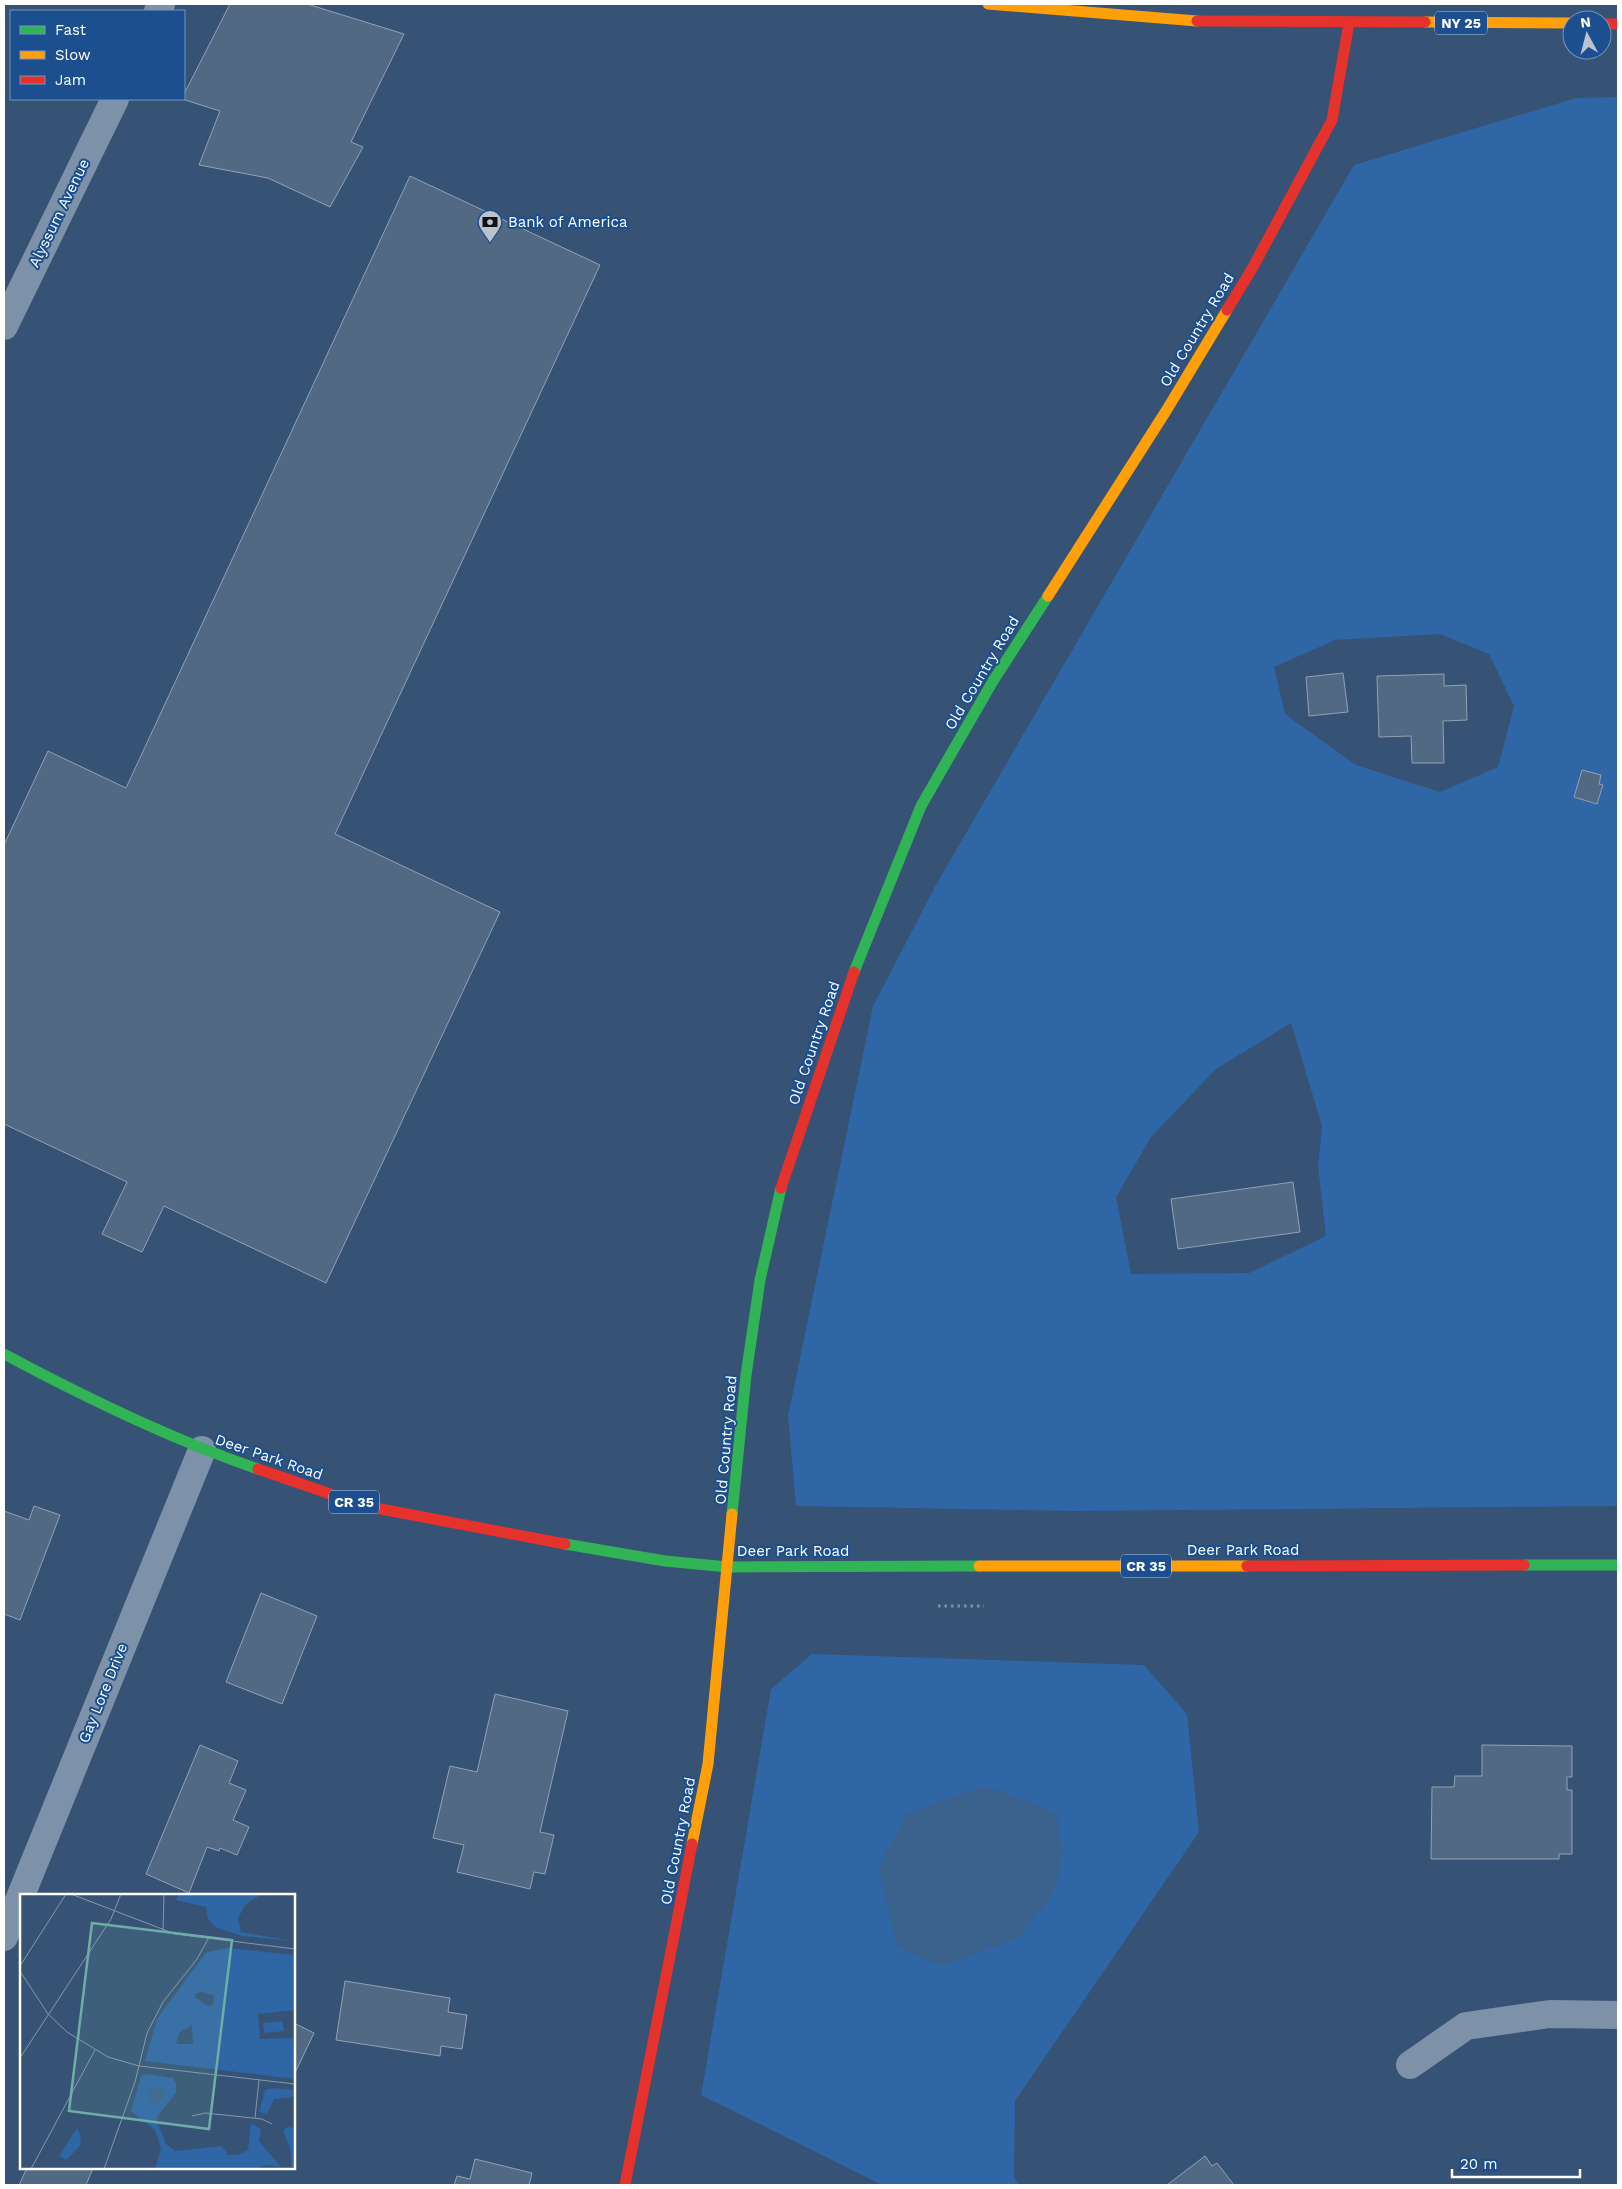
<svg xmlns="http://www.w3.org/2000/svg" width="1622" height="2189" font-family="'Work Sans',sans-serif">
<rect width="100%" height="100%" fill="#365274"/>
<g fill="#2f66a5" fill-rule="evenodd">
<path d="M1618 97V1506L1072 1511 796 1506 788 1416 873 1006 937 883 1354 165 1576 98ZM1440 634 1489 654 1514 706 1498 767 1440 792 1356 765 1285 714 1274 667 1335 640ZM1291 1023 1322 1126 1318 1166 1326 1236 1249 1273 1131 1274 1116 1197 1151 1137 1216 1069Z"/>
<path d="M812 1654 1144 1665 1187 1714 1199 1832 1015 2101 1014 2177 1019 2185H882L701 2095 771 1689Z"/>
</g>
<path fill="#3b618d" d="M985 1786 1056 1812 1063 1853 1053 1895 1018 1938 943 1966 898 1948 878 1868 907 1813Z"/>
<g fill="#526984" stroke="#92a2b6">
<path d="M230 4H307L404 34 351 142 363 147 330 207 268 178 199 165 220 111 182 99H184V94Z"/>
<path d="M410 176 600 265 335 834 500 912 326 1283 164 1206 142 1252 102 1234 127 1182 4 1124V845L48 751 126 788Z"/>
<path d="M1343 673 1348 712 1309 716 1306 677Z"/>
<path d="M1444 674V686L1466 685 1467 720 1443 721 1444 763H1412L1411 736 1379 737 1377 676Z"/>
<path d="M1582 770 1601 775 1599 784 1603 785 1597 804 1574 797Z"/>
<path d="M1293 1182 1300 1232 1178 1249 1171 1199Z"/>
<path d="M34 1506 60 1515 20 1620 4 1614V1511L29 1520Z"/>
<path d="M261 1593 317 1616 282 1704 226 1682Z"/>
<path d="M495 1694 568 1711 540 1832 554 1835 545 1874 534 1872 530 1889 457 1872 464 1845 433 1838 450 1766 477 1772Z"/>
<path d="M200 1745 238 1761 229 1783 246 1790 233 1820 249 1827 237 1855 220 1848 219 1851 207 1847 189 1893 146 1874Z"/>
<path d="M1482 1745 1572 1746V1777H1567V1790H1572V1854H1559V1859H1431L1432 1787H1454L1455 1776H1482Z"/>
<path d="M345 1981 450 1998 448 2012 467 2015 462 2049 441 2046 440 2056 336 2040Z"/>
<path d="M294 2023 314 2033 294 2075Z"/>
<path d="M1205 2156 1212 2166 1217 2163 1234 2185H1167Z"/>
<path d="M475 2159 532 2173 529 2185H454L457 2176 470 2179Z"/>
<path d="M27 2168H93L86 2185H19Z"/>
</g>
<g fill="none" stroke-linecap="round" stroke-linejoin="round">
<path stroke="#7d92a8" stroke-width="3" stroke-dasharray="2.5 4" stroke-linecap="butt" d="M938 1606H984"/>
<g stroke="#7d92a8" stroke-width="28">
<path d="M158 11 161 4"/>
<path d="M4 326 115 99"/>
<path d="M4 1937 202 1450"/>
<path d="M1410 2065 1466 2026 1550 2014 1618 2015"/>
</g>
<g stroke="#30b455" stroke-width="11">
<path d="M854 972 921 806 993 681 1048 596"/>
<path d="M4 1354C86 1398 170 1439 258 1469"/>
<path d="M732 1514 746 1375 760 1280 781 1188"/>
<path d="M565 1544 665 1561 728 1567 979 1566"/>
<path d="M1524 1565H1618"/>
</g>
<g stroke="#ff9f0a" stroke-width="11">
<path d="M988 4 1197 21"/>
<path d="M1425 22 1572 23"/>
<path d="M1048 596 1166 411 1227 310"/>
<path d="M979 1566H1247"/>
<path d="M692 1844 708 1764 732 1514"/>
</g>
<g stroke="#e5322d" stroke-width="11">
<path d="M1197 21 1425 22"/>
<path d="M1602 24H1618"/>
<path d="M1227 310 1253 267 1332 120 1349 23"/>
<path d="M781 1188 854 972"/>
<path d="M258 1469 365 1506 565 1544"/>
<path d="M1247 1566 1524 1565"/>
<path d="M625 2185 692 1844"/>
</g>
</g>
<defs>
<g id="bank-pin" transform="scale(1.25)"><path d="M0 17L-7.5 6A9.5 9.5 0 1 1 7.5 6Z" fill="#b9c2ce" stroke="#1b4f8f"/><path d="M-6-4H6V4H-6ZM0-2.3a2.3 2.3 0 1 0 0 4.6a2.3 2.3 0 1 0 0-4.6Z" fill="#111"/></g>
</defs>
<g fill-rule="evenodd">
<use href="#bank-pin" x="490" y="222"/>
</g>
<g text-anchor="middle" stroke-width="4" stroke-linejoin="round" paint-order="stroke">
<g fill="#1b4f8f" stroke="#bbcadd" stroke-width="1">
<rect x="1435" y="11.5" width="52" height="23" rx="4"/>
<rect x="329" y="1490.5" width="50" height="23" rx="4"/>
<rect x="1121" y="1554.5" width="50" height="23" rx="4"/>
</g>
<g font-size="14" font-weight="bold" fill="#fff">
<text x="1461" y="28">NY 25</text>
<text x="354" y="1507">CR 35</text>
<text x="1146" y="1571">CR 35</text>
</g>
<g font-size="15" fill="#fff" stroke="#1b4f8f">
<text transform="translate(59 213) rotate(-64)" y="5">Alyssum Avenue</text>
<text transform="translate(1197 330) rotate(-59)" y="5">Old Country Road</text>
<text transform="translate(982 673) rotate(-59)" y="5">Old Country Road</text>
<text transform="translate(814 1043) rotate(-71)" y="5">Old Country Road</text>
<text transform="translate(726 1440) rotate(-85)" y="5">Old Country Road</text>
<text transform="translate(269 1457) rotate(19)" y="5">Deer Park Road</text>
<text x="1243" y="1555">Deer Park Road</text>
<text x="793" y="1556">Deer Park Road</text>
<text transform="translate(103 1693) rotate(-68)" y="5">Gay Lore Drive</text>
<text transform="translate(678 1841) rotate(-79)" y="5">Old Country Road</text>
</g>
<g font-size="15" fill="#fff" stroke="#1b4f8f" text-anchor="start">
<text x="508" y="227">Bank of America</text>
</g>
</g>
<g transform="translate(20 1894)">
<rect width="275" height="275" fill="#365274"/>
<path d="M158 0H242L226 10 218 24 221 38 273 47 222 42 195 33 188 25 186 13 156 6ZM207 54 275 61V116L238 120 240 145 273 144 275 185 125 167 137 125 144 115 187 58ZM181 98 194 101 193 111 188 112 176 104 175 100ZM172 131 173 150H156L159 139ZM262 127 264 137 244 139 243 129ZM125 180 153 184 156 189V199L138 221 137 227 146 250 155 257 202 252 208 261H217L228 256 231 229 241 235 239 247 261 273 246 271 234 275H135L141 254 135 236 111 217 121 183ZM253 194 275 196V203L254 205 247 220 239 218 245 196ZM268 233 275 234V275L271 272V257L263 237ZM57 234 61 243 60 252 46 266 39 262Z" fill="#2f66a5" fill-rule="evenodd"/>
<path d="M128 201a8 8 0 1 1 16 0a8 8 0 1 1-16 0Z" fill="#3b618d"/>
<path fill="none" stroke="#8697ac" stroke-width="1" d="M51 0 155 40 275 55M143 36 144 0M0 72 46 0M0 77 28 120 47 138 88 163 119 172 275 190M0 164 91 25 101 0M172 222 185 219 242 225 252 230M235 224 239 186M11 275 75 156M84 275 115 188 127 139 143 108 177 65 188 45"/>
<path fill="#6fada8" fill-opacity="0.15" stroke="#6fada8" stroke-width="2.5" d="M72 29 212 46 189 235 49 217Z"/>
<rect width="275" height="275" fill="none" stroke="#fff" stroke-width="2.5"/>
</g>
<rect width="1622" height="2189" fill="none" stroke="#ffffff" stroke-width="10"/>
<rect x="10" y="10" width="175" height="90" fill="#1b4f8f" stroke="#7695bc"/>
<rect x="20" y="26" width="25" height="8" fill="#30b455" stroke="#7695bc"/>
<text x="55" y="35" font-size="15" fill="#ffffff">Fast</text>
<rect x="20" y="51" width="25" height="8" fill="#ff9f0a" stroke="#7695bc"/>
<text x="55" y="60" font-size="15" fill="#ffffff">Slow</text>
<rect x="20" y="76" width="25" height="8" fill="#e5322d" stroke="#7695bc"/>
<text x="55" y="85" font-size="15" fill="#ffffff">Jam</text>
<g transform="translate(1587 35) rotate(353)"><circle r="24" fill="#1b4f8f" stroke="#7695bc"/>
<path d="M0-4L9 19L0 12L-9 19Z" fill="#b9c2ce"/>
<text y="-8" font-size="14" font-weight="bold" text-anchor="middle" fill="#ffffff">N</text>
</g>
<path d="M1452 2169v8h128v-8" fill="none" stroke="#ffffff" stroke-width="2.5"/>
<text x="1460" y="2169" font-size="15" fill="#ffffff" stroke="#1b4f8f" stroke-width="4" paint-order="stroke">20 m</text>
</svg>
